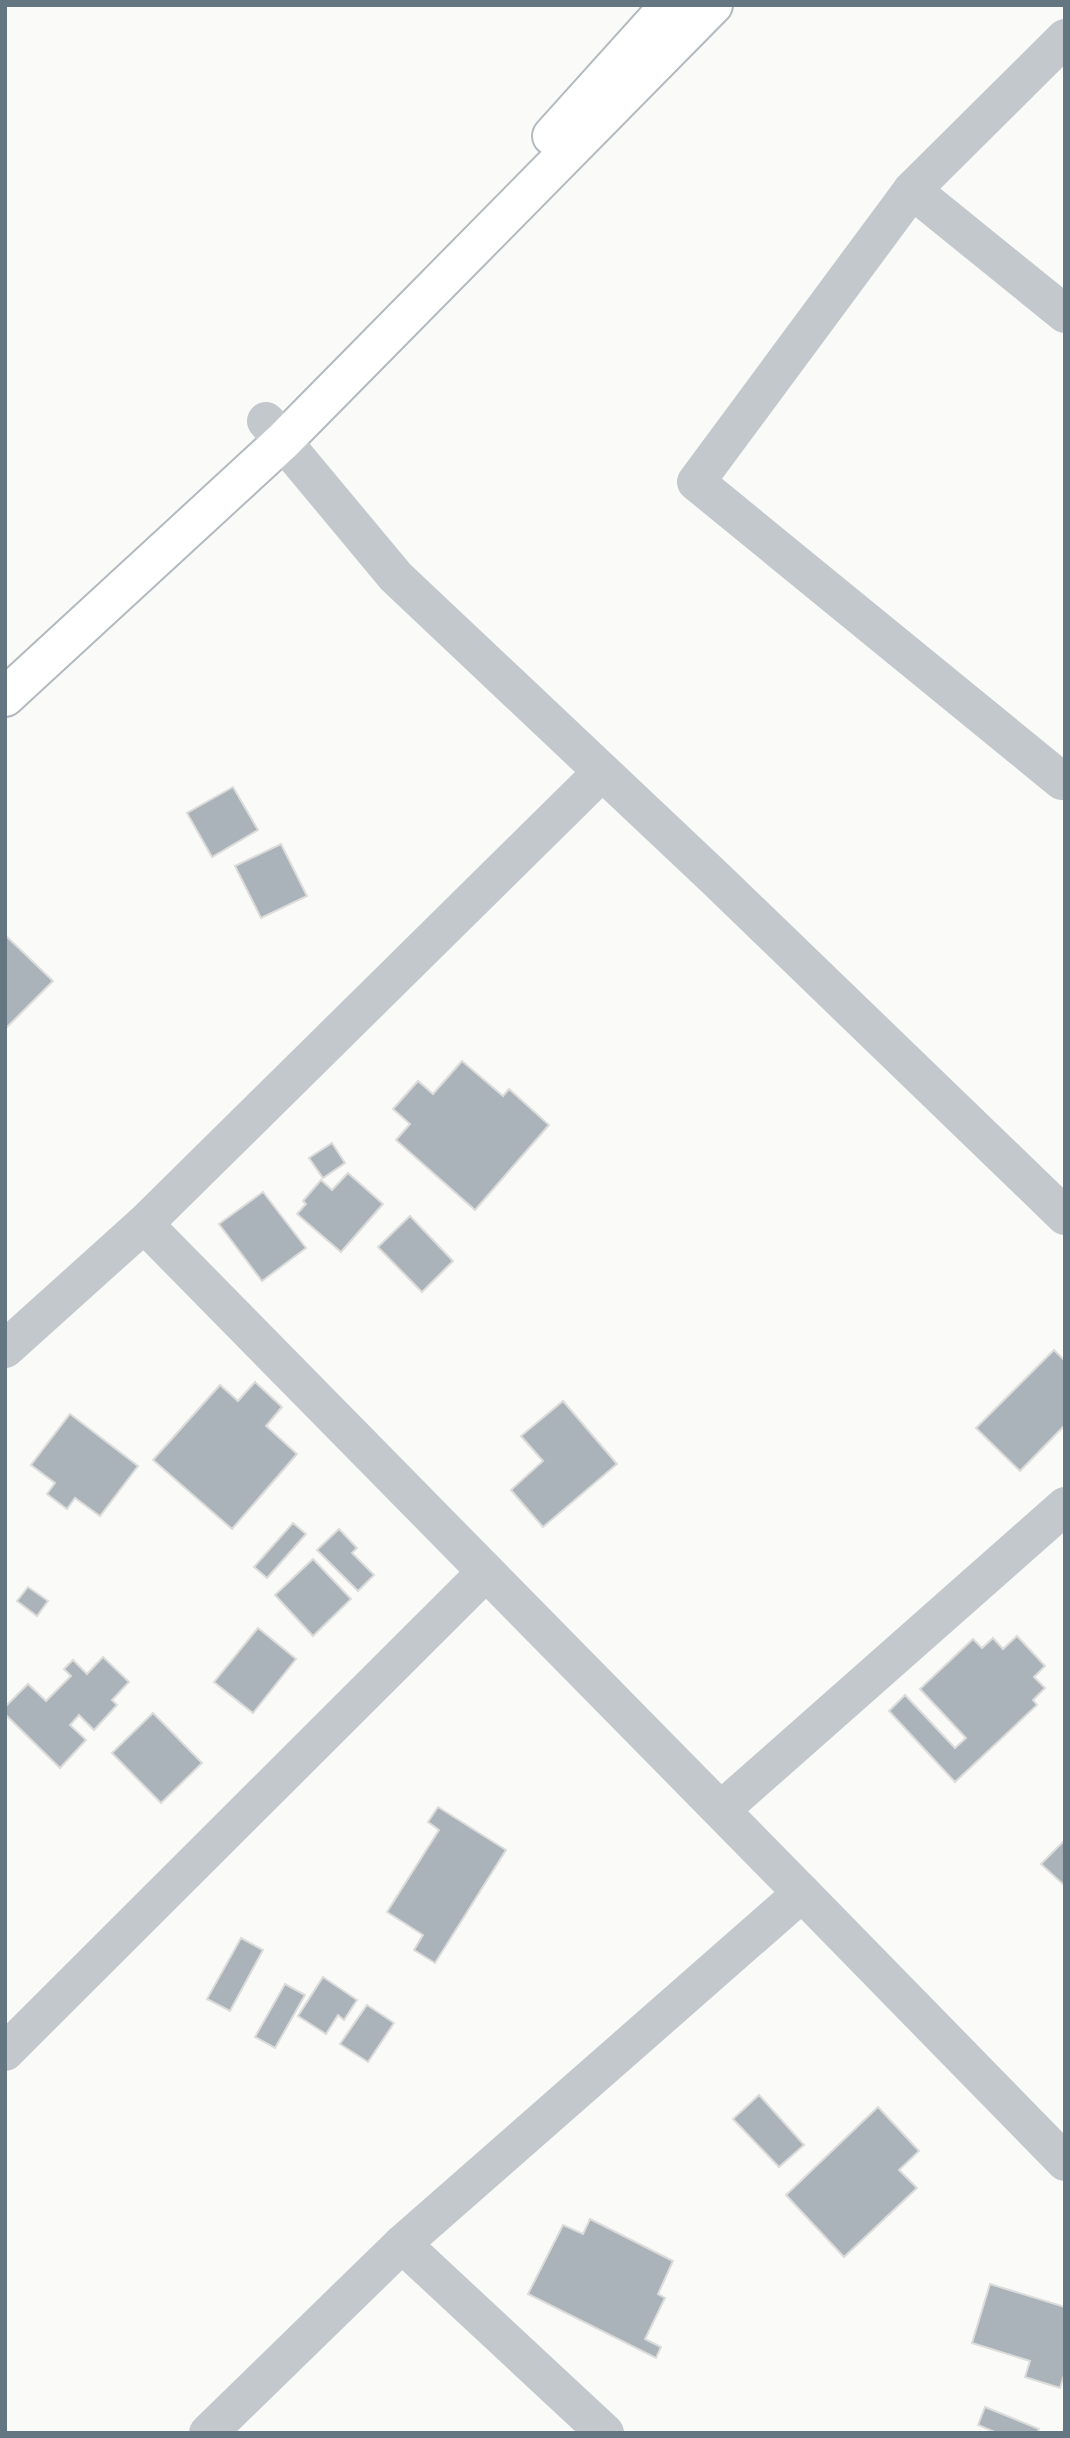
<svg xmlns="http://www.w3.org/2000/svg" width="1070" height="2438" font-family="'Archivo Narrow',sans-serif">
<rect width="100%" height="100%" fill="#fafaf8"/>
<g fill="#aab3b9" stroke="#dcdcda" stroke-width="2">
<path d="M233 787 258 830 212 857 187 813Z"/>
<path d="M281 844 307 896 261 918 235 866Z"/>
<path d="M5 935 53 981 6 1028 5 1027Z"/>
<path d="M462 1061 503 1096 509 1089 549 1125 475 1210 396 1140 410 1124 393 1109 418 1081 433 1094Z"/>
<path d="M332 1143 345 1163 323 1178 309 1158Z"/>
<path d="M348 1173 383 1204 341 1252 297 1214 306 1204 303 1201 321 1180 332 1190Z"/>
<path d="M263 1192 306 1248 262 1281 219 1224Z"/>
<path d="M410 1216 453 1261 422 1292 378 1247Z"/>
<path d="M1054 1350 1065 1361V1425L1020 1471 976 1428Z"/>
<path d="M255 1382 282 1407 266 1426 297 1454 232 1529 153 1460 220 1385 238 1401Z"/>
<path d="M563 1401 617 1464 543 1527 511 1490 543 1461 521 1436Z"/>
<path d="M70 1414 138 1466 100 1516 75 1498 67 1509 47 1494 55 1483 31 1465Z"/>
<path d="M293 1523 306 1534 267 1578 254 1567Z"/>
<path d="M339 1529 357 1548 352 1553 374 1575 358 1591 317 1550Z"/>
<path d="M313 1559 351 1599 313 1636 275 1595Z"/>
<path d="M28 1587 48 1601 37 1616 17 1601Z"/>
<path d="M258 1628 296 1659 253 1713 214 1682Z"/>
<path d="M1017 1636 1045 1666 1034 1677 1045 1688 1033 1700 1037 1705 955 1782 889 1711 905 1695 955 1748 966 1738 920 1689 973 1639 982 1648 993 1638 1003 1649Z"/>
<path d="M103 1657 129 1682 112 1700 117 1705 94 1730 79 1715 70 1725 86 1740 60 1768 5 1714V1707L28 1684 46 1701 71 1676 64 1669 73 1660 87 1674Z"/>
<path d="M153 1713 202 1763 161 1803 112 1753Z"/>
<path d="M438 1807 506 1850 435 1963 414 1950 423 1935 387 1912 439 1830 428 1822Z"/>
<path d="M1065 1840V1886L1041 1864Z"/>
<path d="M241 1938 263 1950 230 2011 207 1999Z"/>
<path d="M323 1977 357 2000 344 2020 338 2015 326 2034 298 2016Z"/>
<path d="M285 1984 305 1995 275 2048 255 2037Z"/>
<path d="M367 2005 394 2023 368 2062 340 2044Z"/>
<path d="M759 2095 804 2145 779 2167 733 2119Z"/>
<path d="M878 2107 919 2151 899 2170 917 2188 844 2257 786 2195Z"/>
<path d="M590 2219 673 2261 658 2294 665 2298 645 2339 661 2347 656 2358 528 2294 563 2225 583 2234Z"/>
<path d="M990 2284 1065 2307V2372L1060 2388 1025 2377 1030 2361 972 2343Z"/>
<path d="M985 2407 1039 2429 1037 2433H997L978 2425Z"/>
</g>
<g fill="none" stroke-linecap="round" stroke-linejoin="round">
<g stroke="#b3babf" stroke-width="42">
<g id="secondary">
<path d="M552 136 670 5"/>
<path d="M5 697 283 441 713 5"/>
</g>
</g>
<g stroke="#c3c8cc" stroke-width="38">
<path d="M1065 38 912 190 696 482 1062 781 1065 777"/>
<path d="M912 190 1065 314"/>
<path d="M266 421 396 577 716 879 1065 1216"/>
<path d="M144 1224 802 1893 402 2244 208 2433"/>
<path d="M5 1349 144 1224 602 772"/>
<path d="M721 1810 1065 1506"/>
<path d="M802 1893 1065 2162"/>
<path d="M5 2052 486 1572"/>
<path d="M402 2244 605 2433"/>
</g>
<use href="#secondary" stroke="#fff" stroke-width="38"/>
</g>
<rect width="1070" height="2438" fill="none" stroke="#657683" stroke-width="14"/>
</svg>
